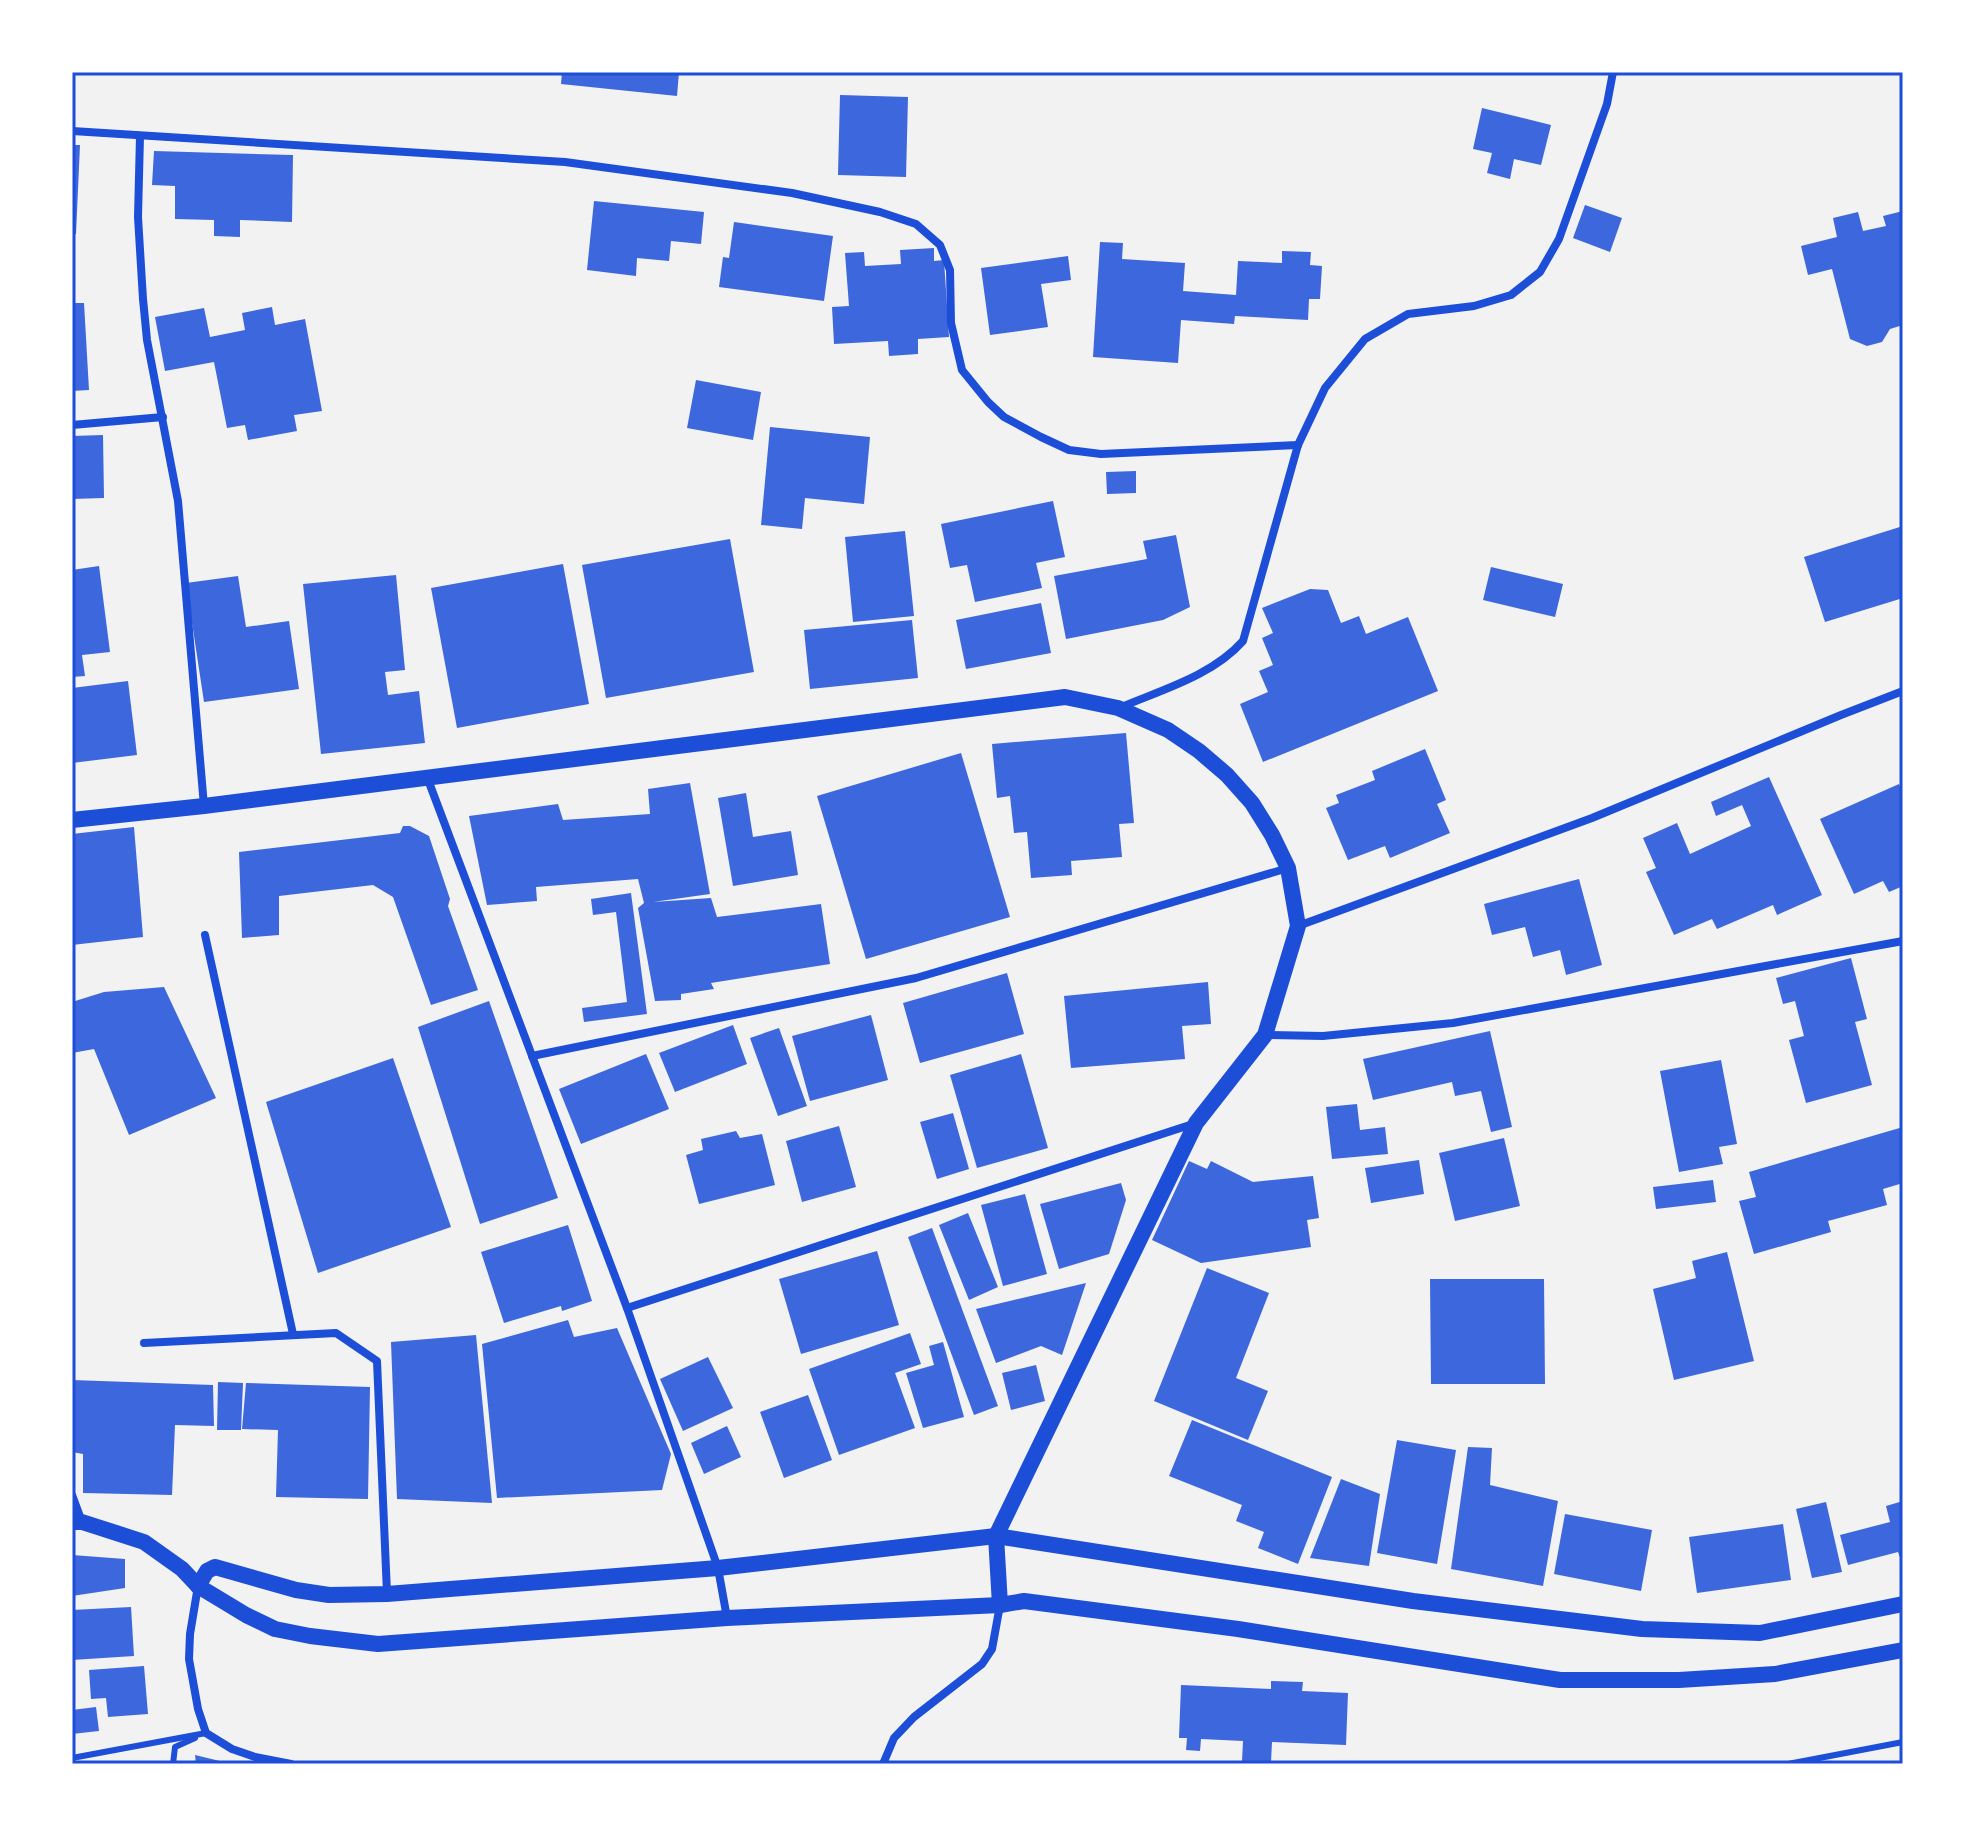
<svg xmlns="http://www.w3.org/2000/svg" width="1975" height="1836" font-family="Figtree,sans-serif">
<rect width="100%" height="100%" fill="#f2f2f2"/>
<g fill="#3d67dc">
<path d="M562 72H679L677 96 561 84Z"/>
<path d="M840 95 908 97 906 177 838 175Z"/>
<path d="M1482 108 1551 125 1541 165 1514 159 1510 179 1487 173 1492 153 1473 149Z"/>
<path d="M72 145H80L76 234H72Z"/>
<path d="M154 151 293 155 292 222 240 220V237L214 236V220L175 219V186L152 185Z"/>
<path d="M594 201 704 212 701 244 671 241 669 261 637 258 636 276 587 270Z"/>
<path d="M1585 205 1622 218 1610 252 1573 238Z"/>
<path d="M1903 211V325L1890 329 1882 342 1867 346 1850 339 1832 269 1808 275 1801 246 1837 237 1833 218 1858 212 1863 231 1886 226 1883 216Z"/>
<path d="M734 222 833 236 824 301 719 287 723 257 729 258Z"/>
<path d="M1100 242 1123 243 1122 259 1185 263 1183 291 1236 295 1238 261 1282 263V251L1311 252 1310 265 1322 266 1320 299H1309L1308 320 1235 316 1234 324 1181 320 1178 363 1093 357Z"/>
<path d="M934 248V261L944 260 949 337 918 339V354L889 356 888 341 834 344 832 307 849 306 845 253 864 252 865 266 901 264 900 250Z"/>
<path d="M1068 256 1071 280 1041 284 1048 327 990 335 981 268Z"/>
<path d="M72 303H84L89 390 72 391Z"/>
<path d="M272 307 275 325 305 319 322 411 294 415 297 431 248 440 245 425 227 428 214 362 165 371 155 317 204 308 210 337 245 330 242 313Z"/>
<path d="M696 380 761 392 753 440 687 428Z"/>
<path d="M770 427 870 437 864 504 805 498 802 529 761 525Z"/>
<path d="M103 435 104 498 72 499V436Z"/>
<path d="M1136 471V493L1107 494 1106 472Z"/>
<path d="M1053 501 1065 557 1036 563 1042 588 975 602 967 565 950 568 941 524Z"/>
<path d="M1903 526V598L1825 622 1804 557Z"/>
<path d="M905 531 914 616 853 622 845 537Z"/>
<path d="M1176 535 1190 607 1163 620 1066 639 1054 576 1147 559 1143 541Z"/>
<path d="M730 539 754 672 606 698 582 565Z"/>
<path d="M563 564 589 704 457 728 431 588Z"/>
<path d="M99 566 110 652 82 655 85 676 72 677V570Z"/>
<path d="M1491 567 1563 584 1555 617 1483 600Z"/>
<path d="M396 575 405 670 385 672 388 695 419 691 425 743 321 754 303 584Z"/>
<path d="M238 576 246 627 289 621 299 689 204 702 186 583Z"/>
<path d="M1310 589 1328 590 1341 623 1359 616 1366 634 1408 617 1438 691 1263 762 1240 704 1268 692 1259 671 1273 665 1262 638 1273 633 1262 608Z"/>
<path d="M1041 603 1051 653 966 669 956 620Z"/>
<path d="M912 620 918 678 810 689 804 630Z"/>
<path d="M128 681 137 755 72 763V688Z"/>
<path d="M1126 733 1134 823 1119 824 1122 857 1071 861 1072 875 1031 878 1027 832 1014 833 1010 796 997 798 992 744Z"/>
<path d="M1425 749 1446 800 1437 804 1450 833 1390 858 1385 846 1348 860 1326 808 1339 803 1336 795 1375 780 1372 771Z"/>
<path d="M961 753 1010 917 866 959 817 796Z"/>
<path d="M1769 777 1822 895 1777 915 1773 905 1717 929 1712 919 1674 935 1646 872 1656 868 1643 838 1677 823 1690 854 1751 826 1742 805 1716 816 1711 802Z"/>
<path d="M690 783 710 894 653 902 711 898 717 917 821 904 830 964 711 983 714 989 681 994V1000L655 1001 638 908 644 903 638 879 536 887 537 901 487 905 469 816 558 804 563 820 650 814 648 789Z"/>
<path d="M1899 784 1903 794V886L1889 892 1883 881 1854 894 1820 819Z"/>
<path d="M746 793 753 837 791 831 798 875 733 886 718 798Z"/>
<path d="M403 826H410L429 836 450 899 448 906 478 990 431 1005 393 897 373 885 279 896V935L242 938 239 852 400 833Z"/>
<path d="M134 827 143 937 72 945V834Z"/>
<path d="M1579 879 1602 965 1566 975 1560 950 1533 957 1525 927 1492 935 1484 904Z"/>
<path d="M631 893 647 1014 584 1022 582 1008 627 1002 616 912 593 915 591 899Z"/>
<path d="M1851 958 1867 1019 1855 1022 1872 1085 1806 1103 1789 1040 1804 1036 1795 1001 1783 1004 1776 978Z"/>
<path d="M1007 973 1024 1034 920 1063 903 1003Z"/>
<path d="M1208 982 1211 1024 1182 1026 1185 1059 1071 1068 1064 996Z"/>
<path d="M164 987 216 1098 129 1135 94 1049 72 1053V1002L104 992Z"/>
<path d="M489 1001 558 1198 480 1224 418 1027Z"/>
<path d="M871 1015 888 1080 810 1101 792 1036Z"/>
<path d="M733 1025 747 1064 675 1092 659 1053Z"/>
<path d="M779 1028 807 1106 778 1116 750 1038Z"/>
<path d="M1490 1031 1512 1127 1491 1132 1481 1091 1455 1096 1452 1082 1373 1100 1363 1059Z"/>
<path d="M646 1054 669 1109 581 1144 559 1089Z"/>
<path d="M1021 1054 1048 1148 977 1168 950 1075Z"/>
<path d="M393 1058 451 1227 318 1273 266 1102Z"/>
<path d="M1721 1060 1737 1144 1719 1147 1723 1164 1679 1172 1660 1071Z"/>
<path d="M1357 1104 1360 1130 1385 1127 1388 1154 1332 1159 1326 1107Z"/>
<path d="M953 1113 969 1169 937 1179 920 1122Z"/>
<path d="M839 1126 856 1187 802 1202 786 1141Z"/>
<path d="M1903 1127V1183L1883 1189 1887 1205 1828 1221 1831 1232 1754 1254 1739 1201 1756 1197 1749 1172Z"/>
<path d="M736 1131 740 1138 762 1134 775 1185 699 1204 686 1155 703 1150 701 1139Z"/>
<path d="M1504 1138 1520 1206 1455 1221 1439 1153Z"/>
<path d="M1419 1160 1424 1194 1371 1203 1365 1168Z"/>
<path d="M1189 1161 1207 1169 1211 1161 1253 1182 1313 1176 1319 1218 1307 1220 1311 1247 1201 1263 1152 1240Z"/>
<path d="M1713 1180 1716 1202 1656 1209 1653 1187Z"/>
<path d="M1121 1183 1126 1200 1109 1254 1059 1269 1040 1204Z"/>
<path d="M1025 1194 1047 1274 1003 1286 981 1205Z"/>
<path d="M968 1213 998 1287 969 1300 939 1225Z"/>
<path d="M568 1225 592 1301 562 1311 561 1306 504 1323 481 1252Z"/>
<path d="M932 1228 998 1406 974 1415 908 1237Z"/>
<path d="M877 1251 899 1325 801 1354 779 1279Z"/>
<path d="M1727 1252 1754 1361 1674 1380 1653 1289 1696 1278 1692 1261Z"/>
<path d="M1207 1268 1269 1293 1236 1378 1268 1391 1248 1440 1154 1401Z"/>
<path d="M1430 1279H1544L1545 1384H1431Z"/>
<path d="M1086 1283 1062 1355 1041 1346 996 1363 976 1309Z"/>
<path d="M568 1320 574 1337 617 1328 671 1454 662 1490 497 1498 482 1344Z"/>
<path d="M910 1333 921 1364 895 1373 915 1428 839 1455 809 1369Z"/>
<path d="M476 1335 492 1503 397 1499 391 1342Z"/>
<path d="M943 1342 964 1417 923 1428 906 1373 934 1365 929 1346Z"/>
<path d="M708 1357 733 1408 683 1431 660 1379Z"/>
<path d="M1036 1365 1045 1401 1011 1410 1002 1373Z"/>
<path d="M72 1380 213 1385 214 1426 175 1425 172 1495 83 1493V1454L72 1452Z"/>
<path d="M218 1382 243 1383 241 1430H217Z"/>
<path d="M246 1383 370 1387 368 1499 276 1497 278 1430 242 1429Z"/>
<path d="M808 1395 832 1460 784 1478 760 1412Z"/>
<path d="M1192 1420 1332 1477 1298 1564 1258 1548 1264 1532 1236 1521 1242 1505 1169 1476Z"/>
<path d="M727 1426 741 1457 704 1474 691 1443Z"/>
<path d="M1397 1440 1456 1450 1437 1564 1377 1553Z"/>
<path d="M1468 1447 1492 1448 1490 1485 1558 1501 1543 1586 1451 1569Z"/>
<path d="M1341 1479 1380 1494 1369 1566 1310 1558Z"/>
<path d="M1903 1501V1566L1898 1552 1848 1565 1840 1535 1890 1522 1886 1506Z"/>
<path d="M1826 1502 1842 1572 1812 1578 1796 1509Z"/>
<path d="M1565 1514 1652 1530 1641 1591 1554 1574Z"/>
<path d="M1783 1524 1791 1580 1697 1593 1689 1537Z"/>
<path d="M72 1555 125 1559V1588L72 1596Z"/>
<path d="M131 1607 134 1656 72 1660V1610Z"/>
<path d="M144 1666 148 1714 108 1717 106 1698 91 1699 89 1670Z"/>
<path d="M1271 1681 1303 1682 1302 1691 1348 1693 1346 1745 1272 1742 1271 1762 1242 1761 1243 1741 1201 1739 1200 1751 1186 1750 1187 1738H1179L1181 1685 1271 1689Z"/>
<path d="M96 1707 99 1731 72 1734V1710Z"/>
<path d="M195 1755 228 1763V1764H196Z"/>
</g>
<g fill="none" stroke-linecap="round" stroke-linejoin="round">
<g stroke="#1d4ed8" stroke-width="6">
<path d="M72 1758 206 1733"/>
<path d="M173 1764 175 1747 195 1738"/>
<path d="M1788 1764 1903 1742"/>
</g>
<g stroke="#1d4ed8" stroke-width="8">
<path d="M72 131 565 162 792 193 880 212 916 224 940 245 950 270 951 323 962 370 988 402 1004 417 1041 437 1069 450 1101 454 1298 445"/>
<path d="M140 136 138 217 143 299 147 340 178 501 204 806"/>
<path d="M72 425 163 417"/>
<path d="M1119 708C1161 690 1212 676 1243 641L1298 445 1325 388 1365 339 1408 314 1474 306 1511 295 1540 272 1559 239 1607 104 1613 72"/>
<path d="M427 777 627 1308 718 1568 727 1618"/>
<path d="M1298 926 1592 818 1841 715 1903 691"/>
<path d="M205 935 293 1334"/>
<path d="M1266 1035 1323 1036 1453 1023 1903 941"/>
<path d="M532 1056 916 978 1288 868"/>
<path d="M627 1308 1196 1123"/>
<path d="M144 1343 336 1333 377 1361 387 1593"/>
<path d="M72 1495 82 1522"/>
<path d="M198 1586 190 1634 189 1659 198 1709 206 1733 232 1749 255 1757 291 1764"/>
<path d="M883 1764 894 1738 914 1717 982 1664 992 1649 1000 1605"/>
</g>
<g stroke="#1d4ed8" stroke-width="16">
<path d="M72 820 204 806 1065 697 1118 708 1168 730 1199 751 1227 775 1252 803 1272 835 1288 868 1298 926 1265 1035 1196 1123 996 1536 1000 1605"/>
<path d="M72 1522H82L144 1542 182 1569 198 1586 246 1615 275 1629 310 1636 378 1644 727 1618 1000 1605 1024 1601 1238 1629 1560 1680H1679L1775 1674 1903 1650"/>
<path d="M198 1586 207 1571 215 1567 296 1590 329 1595 387 1594 718 1568 996 1536 1413 1601 1642 1629 1760 1633 1903 1604"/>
</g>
</g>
<rect width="1975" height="1836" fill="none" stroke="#ffffff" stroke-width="148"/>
<rect x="74" y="74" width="1827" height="1688" fill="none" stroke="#1d4ed8" stroke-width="3"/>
</svg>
